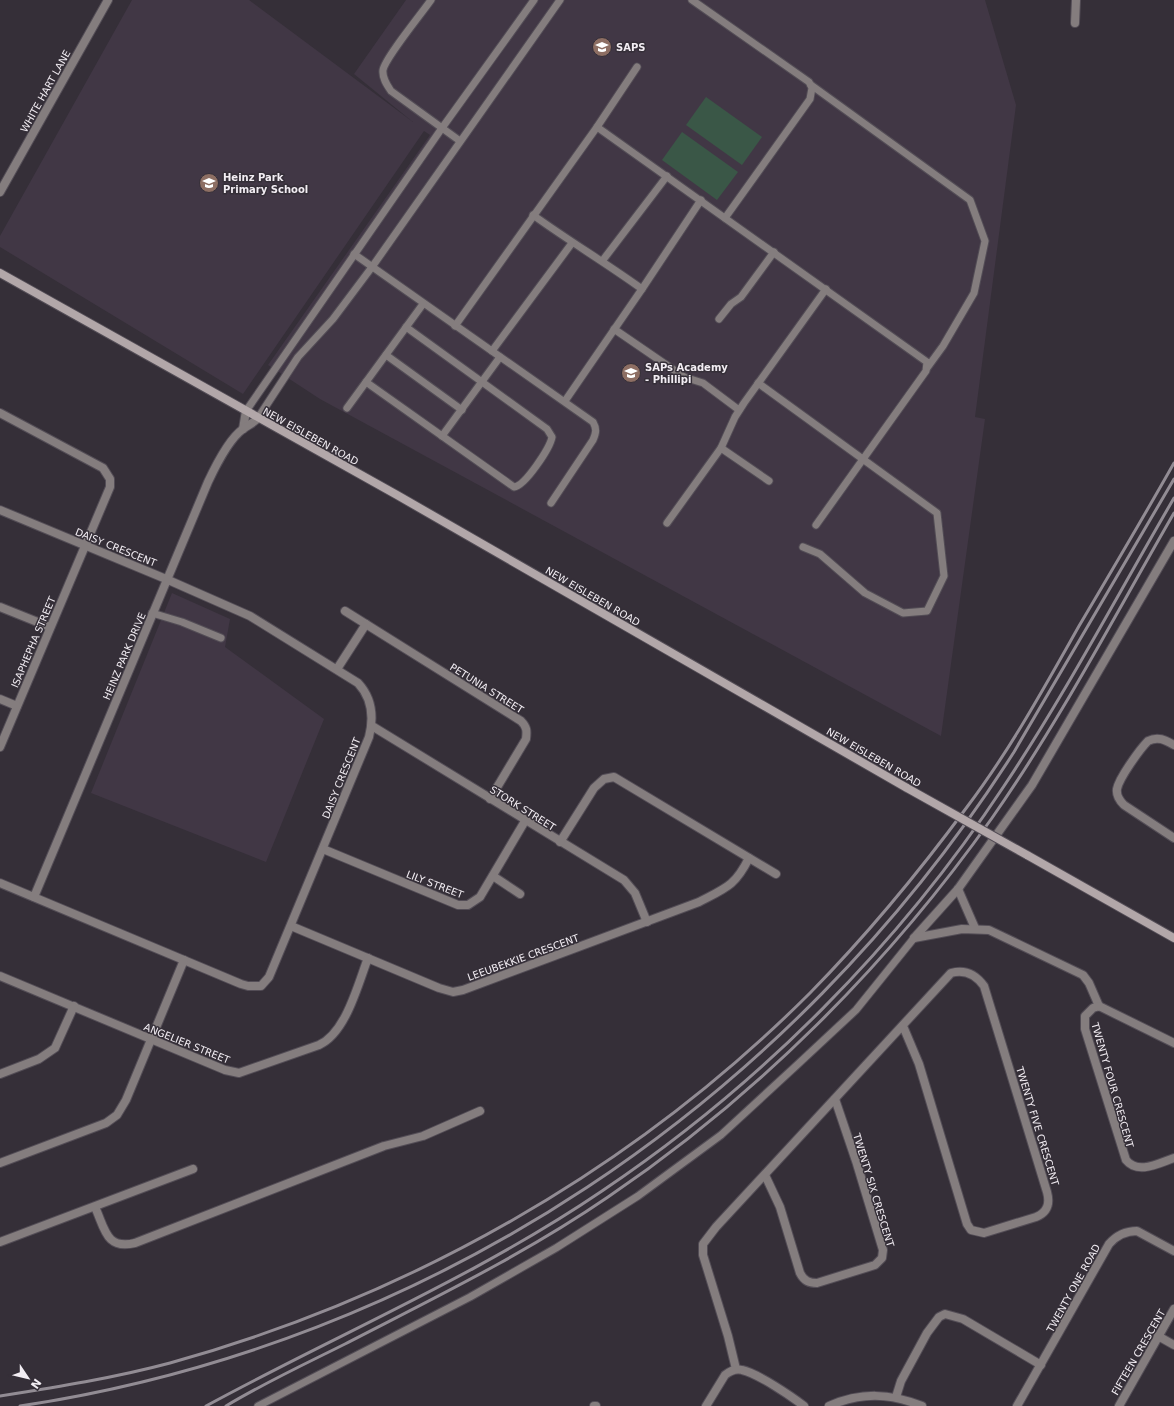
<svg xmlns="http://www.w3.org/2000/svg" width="1174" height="1406" font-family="'DejaVu Sans',sans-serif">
<rect width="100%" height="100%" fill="#352f38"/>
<g fill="#413745">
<path d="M132 0H249L413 122 354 74 406 0H985L1016 105 975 417 985 419 941 736 320 399 268 365 430 135 424 131 243 394 0 247V236Z"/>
<path d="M172 593 230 619 225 647 324 719 266 862 91 793Z"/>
</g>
<g fill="#3a5747">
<path d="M706 97 762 137 742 165 686 125Z"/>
<path d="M682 132 738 172 717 200 662 160Z"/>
</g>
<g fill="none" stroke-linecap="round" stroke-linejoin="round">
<g stroke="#534d56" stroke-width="9">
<g id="service">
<path d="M431 0C422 13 385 58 383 70 382 78 387 85 391 91L460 141"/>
<path d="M692 0 809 82 812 88 810 99 725 218"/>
<path d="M811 85 970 200 985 241 974 293 943 346 927 368"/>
<path d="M597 127 927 362 926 371 816 525"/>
<path d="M533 215C569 241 606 263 642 289"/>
<path d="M354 254 593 422C597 429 596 433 593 440L551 503"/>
<path d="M603 260 667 176"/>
<path d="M719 319 731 304 741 297 774 252"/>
<path d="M455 326 597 127 637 67"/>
<path d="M614 329 684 377 703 383 739 410"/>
<path d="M492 351 572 243"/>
<path d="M386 355 462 410"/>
<path d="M366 382 514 487C525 486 550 448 552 437L547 429 406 327"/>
<path d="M758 383 937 513 944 576 927 611 903 613 865 593 820 554 803 547"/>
<path d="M565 401 642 289 701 200"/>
<path d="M347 408 423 304"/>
<path d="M246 411 442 128 534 0"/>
<path d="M258 418 298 357 333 319 372 267 560 0"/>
<path d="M442 436 500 357"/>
<path d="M721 448 769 481"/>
<path d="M667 523 721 448 735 417 744 403 826 289"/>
<path d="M152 613 182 622 221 638"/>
<path d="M258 1406 470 1297 556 1248 638 1196 721 1135 797 1065 856 1010 914 938"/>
</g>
</g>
<g stroke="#534d56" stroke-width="10">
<g id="minor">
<path d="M1075 23 1076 0"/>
<path d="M0 192 108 0"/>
<path d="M0 413 103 468 110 479V487L0 747"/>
<path d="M243 429 246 411"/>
<path d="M0 510 166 579 250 616 358 683C372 698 374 717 369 737L269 977 261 986H248L241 984 0 883"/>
<path d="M0 607 50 627"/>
<path d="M345 611 521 721C527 727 527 731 526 739L490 799"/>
<path d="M337 669 366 624"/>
<path d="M0 699 17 706"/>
<path d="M372 726 624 880 635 893 647 922"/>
<path d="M1174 745C1165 740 1158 736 1148 741 1140 749 1119 778 1117 789 1116 796 1120 801 1124 805L1174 838"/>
<path d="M560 842 594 788 604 779 614 777 776 874"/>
<path d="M323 849 458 905H468L480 897 525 821"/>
<path d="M493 876 520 894"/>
<path d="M958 889 975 928"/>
<path d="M34 897 208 482C215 467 230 438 243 429 248 425 254 423 258 418"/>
<path d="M291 926 439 988 453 992 463 990 699 902C726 888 735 886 749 858"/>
<path d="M914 938 958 889 1032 785 1174 541"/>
<path d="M914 938 962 929 989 930 1083 975 1089 983 1099 1006"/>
<path d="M0 976 225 1070 239 1073 319 1045C346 1033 358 984 368 958"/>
<path d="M1174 1043 1099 1006 1093 1008 1085 1016V1029L1126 1160C1138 1175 1159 1163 1174 1158"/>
<path d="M0 1074 39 1059 55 1048 74 1006"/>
<path d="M0 1163 106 1123 117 1115 126 1100 184 960"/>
<path d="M765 1175 780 1207 800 1273C804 1281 809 1283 817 1283L875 1265 882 1258 883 1250 857 1164 835 1099"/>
<path d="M95 1207C105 1229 106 1250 135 1243L384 1146 423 1136 480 1111"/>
<path d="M0 1242 193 1169"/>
<path d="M1158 1336 1174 1345"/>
<path d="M736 1369 728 1336 703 1255V1244L716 1227 951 973C965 969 976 975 984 986L1047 1192C1050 1203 1048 1212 1036 1217L984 1233 971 1230 967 1224 919 1064 903 1026"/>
<path d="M896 1397 901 1381 927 1333 939 1317 945 1314 963 1319 1041 1365"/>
<path d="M594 1406H596"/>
<path d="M706 1406 725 1375C730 1371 735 1368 742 1370 757 1373 791 1396 804 1406"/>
<path d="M829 1406C861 1392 890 1393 922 1406"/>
<path d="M1017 1406 1109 1244C1116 1236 1126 1231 1137 1231L1174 1251"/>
<path d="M1119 1406 1174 1309"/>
</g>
</g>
<g stroke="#534d56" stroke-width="10">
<g id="secondary">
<path d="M0 273 397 495 907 788"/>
<path d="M1027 855 1174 938"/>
</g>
</g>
<use href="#service" stroke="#847d7e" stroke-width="7"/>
<use href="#minor" stroke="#847d7e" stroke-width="8"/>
<use href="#secondary" stroke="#b2a7a9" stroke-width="8"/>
<g stroke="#928c94" stroke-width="3">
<path d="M0 1396C57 1387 114 1378 170 1363 411 1296 633 1170 810 993 867 935 919 872 967 807 1010 750 1044 688 1079 626 1111 572 1143 518 1174 463"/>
<path d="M20 1406C431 1344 791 1102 1014 752L1174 479"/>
<path d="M206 1406C338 1334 477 1276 602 1191 760 1085 899 945 1004 786 1066 693 1118 594 1174 498"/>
<path d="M226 1406C264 1383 305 1364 345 1344 434 1298 525 1254 608 1197 757 1096 888 965 992 818 1060 721 1115 615 1174 513"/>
</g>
<g stroke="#534d56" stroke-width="10" stroke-linecap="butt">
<path id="secondary-bridge" d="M907 788 1027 855"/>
</g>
<use href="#secondary-bridge" stroke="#b2a7a9" stroke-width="8"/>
</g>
<defs>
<g id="school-disc" transform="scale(1)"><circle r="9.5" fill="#8d6e63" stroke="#352f38"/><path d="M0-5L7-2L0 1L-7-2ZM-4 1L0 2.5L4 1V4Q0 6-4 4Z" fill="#fff"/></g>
<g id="university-disc" transform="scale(1)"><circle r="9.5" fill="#8d6e63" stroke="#352f38"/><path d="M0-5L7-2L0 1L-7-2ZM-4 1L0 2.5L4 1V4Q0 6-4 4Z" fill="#fff"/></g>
</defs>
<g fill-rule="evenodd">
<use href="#school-disc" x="602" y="47"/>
<use href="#school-disc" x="209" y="183"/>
<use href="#university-disc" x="631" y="373"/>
</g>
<g text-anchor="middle" stroke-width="3" stroke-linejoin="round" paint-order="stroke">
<g font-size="10" font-weight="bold" fill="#f2edf3" stroke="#352f38" text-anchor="start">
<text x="616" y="51">SAPS</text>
<text x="223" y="181">Heinz Park<tspan x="223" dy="12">Primary School</tspan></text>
<text x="645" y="371">SAPs Academy<tspan x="645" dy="12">- Phillipi</tspan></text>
</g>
<g font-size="10" fill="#f2edf3" stroke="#352f38">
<text transform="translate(45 91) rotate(-61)" y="4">WHITE HART LANE</text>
<text transform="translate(311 436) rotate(29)" y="4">NEW EISLEBEN ROAD</text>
<text transform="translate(116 547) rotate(22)" y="4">DAISY CRESCENT</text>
<text transform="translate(593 596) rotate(30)" y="4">NEW EISLEBEN ROAD</text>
<text transform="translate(33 642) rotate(-67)" y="4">ISAPHEPHA STREET</text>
<text transform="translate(124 656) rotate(-67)" y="4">HEINZ PARK DRIVE</text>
<text transform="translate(487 688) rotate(32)" y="4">PETUNIA STREET</text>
<text transform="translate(874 757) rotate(30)" y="4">NEW EISLEBEN ROAD</text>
<text transform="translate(341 778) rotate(-68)" y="4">DAISY CRESCENT</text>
<text transform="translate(523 808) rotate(32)" y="4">STORK STREET</text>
<text transform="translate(435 884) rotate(21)" y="4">LILY STREET</text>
<text transform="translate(523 957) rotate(-20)" y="4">LEEUBEKKIE CRESCENT</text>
<text transform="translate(187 1043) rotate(22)" y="4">ANGELIER STREET</text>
<text transform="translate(1113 1085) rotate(74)" y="4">TWENTY FOUR CRESCENT</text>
<text transform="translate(1038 1126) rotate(73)" y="4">TWENTY FIVE CRESCENT</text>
<text transform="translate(874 1190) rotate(73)" y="4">TWENTY SIX CRESCENT</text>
<text transform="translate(1073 1288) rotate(-61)" y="4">TWENTY ONE ROAD</text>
<text transform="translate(1138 1352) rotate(-60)" y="4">FIFTEEN CRESCENT</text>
</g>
</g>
<g transform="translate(28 1378) rotate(125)" stroke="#352f38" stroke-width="3" paint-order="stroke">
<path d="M0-3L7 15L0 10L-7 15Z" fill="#f2edf3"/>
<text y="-6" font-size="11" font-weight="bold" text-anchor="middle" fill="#f2edf3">N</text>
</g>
</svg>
